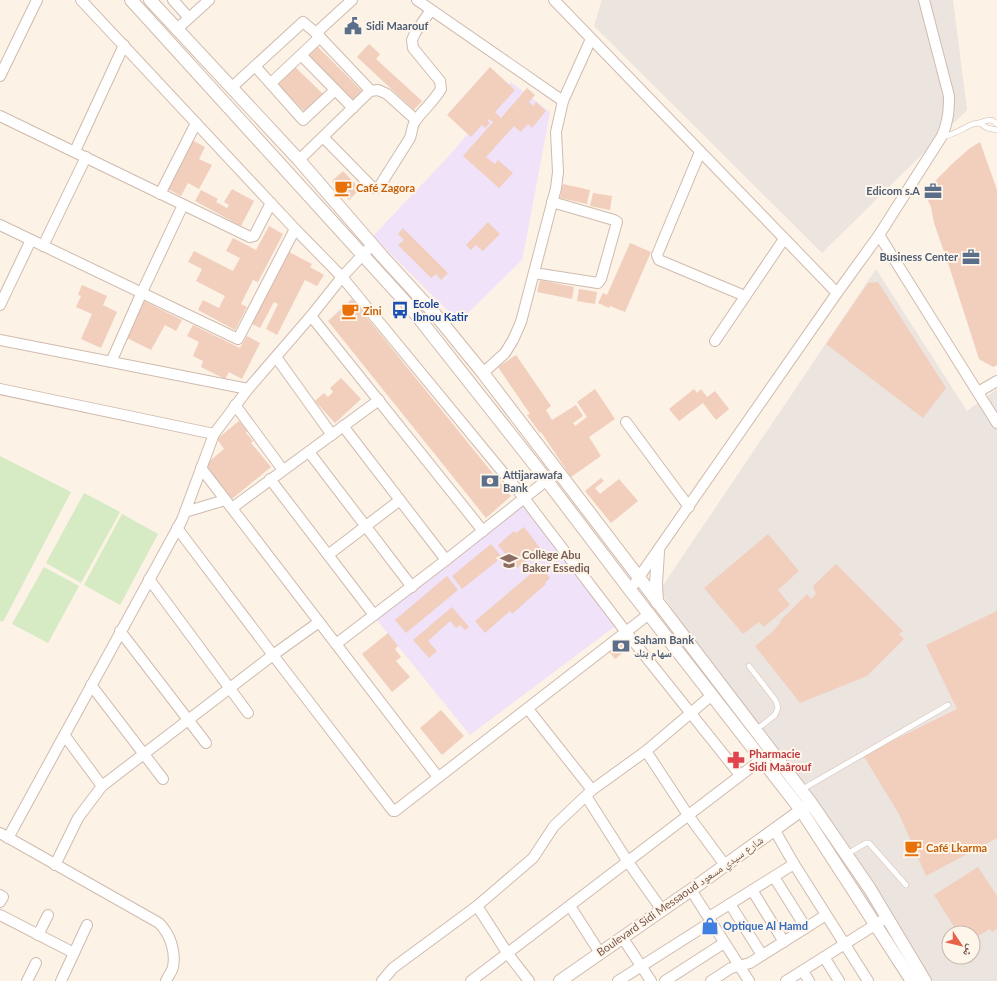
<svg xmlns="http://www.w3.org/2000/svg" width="997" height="981" font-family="Lato,'Noto Naskh Arabic',sans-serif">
<rect width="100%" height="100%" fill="#fcf2e5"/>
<g fill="#ece4df" fill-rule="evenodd">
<path d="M602 0H953L967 110 822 253 594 26Z"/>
<path d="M876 269 967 411 997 389V981H903L660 590ZM949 933H973V957H949Z"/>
</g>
<g fill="#efe2f9">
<path d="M511 82 550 112 528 230 522 260 459 322 373 236 449 156Z"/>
<path d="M524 503 618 624 470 735 376 619Z"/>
</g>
<g fill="#d6eac3">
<path d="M0 456 71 492 3 622 0 621Z"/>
<path d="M84 493 120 512 81 583 46 563Z"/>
<path d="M122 514 158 534 120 605 84 585Z"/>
<path d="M44 567 79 586 48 643 12 624Z"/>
</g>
<g fill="#f2cebd">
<path d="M369 44 380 54 376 59 422 101 414 110 357 57Z"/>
<path d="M317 46 362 91 353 100 308 55Z"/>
<path d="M295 67 323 94 305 112 278 85Z"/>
<path d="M490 67 515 90 495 112 501 118 527 88 535 95 529 102 533 106 536 102 546 111 532 128 528 124 521 132 514 126 486 157 495 164 498 160 513 173 499 188 463 156 493 122 489 119 488 121 490 123 485 128 482 125 471 137 447 115Z"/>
<path d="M192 140 205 147 199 159 212 165 199 189 188 183 181 196 166 188Z"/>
<path d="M980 142 997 190V365L993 367 979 359 950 269 934 223 931 207 926 196 937 179 952 164 970 148Z"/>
<path d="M343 171 360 189 349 200 332 181Z"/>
<path d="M563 184 590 190 587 204 560 198Z"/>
<path d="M232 189 254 201 241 226 195 201 201 190 218 199 216 202 227 208 229 205 224 202Z"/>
<path d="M593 193 612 196 610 210 590 206Z"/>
<path d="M488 222 500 234 483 251 476 245 471 250 466 245Z"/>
<path d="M269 226 283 234 258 282 253 280 241 304 247 307 235 330 198 310 203 300 219 308 225 296 196 281 202 269 188 262 194 251 233 271 240 258 226 251 233 238 256 250Z"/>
<path d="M403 228 448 273 441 280 436 274 431 278 398 245 404 240 398 234Z"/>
<path d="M630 243 651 252 625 312 610 306 609 308 598 303 603 293 607 295Z"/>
<path d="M289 252 312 264 310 267 324 275 317 286 305 280 277 335 266 329 278 304 274 302 260 328 252 324Z"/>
<path d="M540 280 574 287 572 299 537 292Z"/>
<path d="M878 282 946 388 923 418 826 344 868 283Z"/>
<path d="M82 285 107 296 103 305 117 312 101 348 81 339 92 314 76 307 81 296 78 295Z"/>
<path d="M579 289 597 292 595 304 577 301Z"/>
<path d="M352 299 511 496 486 518 328 321Z"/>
<path d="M144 301 182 320 176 331 165 325 151 350 125 337Z"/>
<path d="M193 325 240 348 247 336 260 343 242 379 229 372 225 379 201 367 203 361 193 356 199 342 187 336Z"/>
<path d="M516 355 551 406 546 410 552 420 576 405 583 416 573 423 575 426 587 417 577 402 595 389 615 419 589 437 601 456 571 477 541 432 540 433 527 415 530 414 498 367Z"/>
<path d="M341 378 361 399 335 423 315 401 324 393 328 397 333 392 330 388Z"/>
<path d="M694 389 697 393 701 389 707 397 715 391 729 409 716 420 703 403 679 421 669 409Z"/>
<path d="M239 421 247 431 246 433 253 441 251 443 271 467 232 499 205 465 224 449 217 439Z"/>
<path d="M601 478 604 481 595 488 600 494 619 479 638 501 611 523 585 491Z"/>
<path d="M524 527 541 549 517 568 498 545 514 531 516 533Z"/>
<path d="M768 534 799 571 778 590 790 605 764 627 759 622 743 634 704 588Z"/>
<path d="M491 544 502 557 462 589 452 576Z"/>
<path d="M836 564 903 631 899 634 904 639 867 676 800 703 755 646 771 633 781 622 780 621 807 594 811 599 816 594 813 586Z"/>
<path d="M540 566 550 578 545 583 546 584 512 614 510 611 485 633 475 621Z"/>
<path d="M447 576 458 590 406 633 395 620Z"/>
<path d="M452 607 469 627 465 630 460 625 456 628 450 621 428 641 437 651 429 658 413 640Z"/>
<path d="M997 611V838L926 876 899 814 863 755 957 709 926 645Z"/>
<path d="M388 633 398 646 395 649 401 657 396 661 410 677 392 692 362 654Z"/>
<path d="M620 639 628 649 615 659 607 649Z"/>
<path d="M441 710 464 736 442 755 420 728Z"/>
<path d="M735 750 743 760 734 768 726 758Z"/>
<path d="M978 867 997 896V929L992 932 990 929 973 939V933H958L934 895Z"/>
</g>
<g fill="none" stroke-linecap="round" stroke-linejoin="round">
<g stroke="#d0bbae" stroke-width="6">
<g id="service">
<path d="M980 123 987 128 997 130"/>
<path d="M942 136C953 136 963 128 973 124 975 123 977 124 979 123 987 121 990 117 997 124"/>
<path d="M749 666 776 701 778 708 775 715 756 730"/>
<path d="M801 790 948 705"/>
<path d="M847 854 866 843H869L906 885"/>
</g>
</g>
<g stroke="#d0bbae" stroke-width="12">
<g id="minor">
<path d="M81 0 295 229 342 277 524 498 626 632 740 775"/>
<path d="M173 0 189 18"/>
<path d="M417 0 563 101"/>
<path d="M554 0 837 293"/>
<path d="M177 29 209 0"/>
<path d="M316 33 352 0"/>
<path d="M301 55 353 108"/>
<path d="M255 66 303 120 335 90"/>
<path d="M0 76 37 0"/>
<path d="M271 83 320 37"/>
<path d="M231 88 303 22 316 33 370 90V91"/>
<path d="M0 116 250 237 254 236 271 203"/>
<path d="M323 137 371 186 374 188 379 187 410 138C412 132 412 125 416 120 424 109 434 101 441 89L440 81 413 48 412 40 415 33 431 10"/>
<path d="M75 151 124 45"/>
<path d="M700 152 657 255 659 260 745 296"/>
<path d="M299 160 370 91 378 90 387 94 416 120"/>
<path d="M160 194 196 123"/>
<path d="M0 225 238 339 295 229"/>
<path d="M879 235 997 423"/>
<path d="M43 246 86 157"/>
<path d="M534 273 598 283 601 279 617 222 614 220 552 202"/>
<path d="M0 305 31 240"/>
<path d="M311 316 483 531"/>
<path d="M0 340 248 389"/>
<path d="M715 341 784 239"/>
<path d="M276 357 332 435"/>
<path d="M111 362 142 292 183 205"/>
<path d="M483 373 505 353 513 340 521 322 556 188 558 172 556 132 563 101 591 39"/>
<path d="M0 389 214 434"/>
<path d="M978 392 997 381"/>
<path d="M235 405 283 470"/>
<path d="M626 422 689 507"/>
<path d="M343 426 446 560"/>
<path d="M309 452 412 587"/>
<path d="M201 468 438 777"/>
<path d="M270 479 374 615"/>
<path d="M232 508 379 400"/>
<path d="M185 512 225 500"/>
<path d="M177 528 273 655 393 811H395L649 614"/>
<path d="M328 555 400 500"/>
<path d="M149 579 248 713"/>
<path d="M630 590 837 293 879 235 942 136C948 122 949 111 949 96L924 0"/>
<path d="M120 631 206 743"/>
<path d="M336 644 446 560 547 480"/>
<path d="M91 685 163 779"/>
<path d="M528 709 592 790"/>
<path d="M65 736 102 786"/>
<path d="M646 751 688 815 725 865"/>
<path d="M586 796 628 862 662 910"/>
<path d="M774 829 794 864 868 981"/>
<path d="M0 833 159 923C170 934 176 951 173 967 172 972 168 976 166 981"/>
<path d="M8 838 182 520 214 434 248 389 311 316 342 277 372 245"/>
<path d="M55 865 78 818 102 786 273 655 319 622"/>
<path d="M774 877 806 928"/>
<path d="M691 890 749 981"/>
<path d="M752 890 784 942"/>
<path d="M0 895 3 897 0 902"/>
<path d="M730 904 762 955"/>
<path d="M477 906 508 954 529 981"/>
<path d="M570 906 600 953"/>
<path d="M0 915 74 953"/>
<path d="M709 917 794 864"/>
<path d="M38 935 48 915"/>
<path d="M622 937 651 981"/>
<path d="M824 957 839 981"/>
<path d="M803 971 809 981"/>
<path d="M27 981 36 963"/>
<path d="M61 981 87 925"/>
<path d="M382 981 393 968 477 906 533 858 554 826 592 790 646 751 712 695"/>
<path d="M471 981 762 759"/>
<path d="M618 981 711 922"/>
<path d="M665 981 724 943"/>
<path d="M711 981 731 968 750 963 826 915"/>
<path d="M786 981 886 918"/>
</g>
</g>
<g stroke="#d0bbae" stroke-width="14">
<g id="tertiary">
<path d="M131 0 410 307 538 469 630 590 801 810 912 981"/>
<path d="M150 0 299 160 382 256 435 314 483 373 811 803 870 889 925 981"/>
<path d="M657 602 656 583 658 552"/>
<path d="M560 981 691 890 807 806"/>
</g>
</g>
<use href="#service" stroke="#fff" stroke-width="5"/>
<use href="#minor" stroke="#fff" stroke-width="10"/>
<use href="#tertiary" stroke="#fff" stroke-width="12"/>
</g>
<defs>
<g id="civic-bare" transform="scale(1.38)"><path d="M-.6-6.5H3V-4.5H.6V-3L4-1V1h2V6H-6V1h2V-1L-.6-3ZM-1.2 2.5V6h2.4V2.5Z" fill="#5c6f8a" stroke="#fff6eb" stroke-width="2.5" paint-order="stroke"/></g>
<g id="cafe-bare" transform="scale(1.38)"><path d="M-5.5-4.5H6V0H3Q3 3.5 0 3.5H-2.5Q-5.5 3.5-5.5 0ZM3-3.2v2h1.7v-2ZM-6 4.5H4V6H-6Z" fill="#e8710a" stroke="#fff6eb" stroke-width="2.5" paint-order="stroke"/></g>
<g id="office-bare" transform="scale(1.38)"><path d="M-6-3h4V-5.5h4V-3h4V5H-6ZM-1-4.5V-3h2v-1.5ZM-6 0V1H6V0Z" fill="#5c6f8a" stroke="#fff6eb" stroke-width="2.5" paint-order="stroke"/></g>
<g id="bus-bare" transform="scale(1.38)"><path d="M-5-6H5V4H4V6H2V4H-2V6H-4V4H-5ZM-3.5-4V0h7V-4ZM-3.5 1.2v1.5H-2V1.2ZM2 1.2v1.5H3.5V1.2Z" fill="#1a4fb4" stroke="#fff6eb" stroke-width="2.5" paint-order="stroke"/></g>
<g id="bank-bare" transform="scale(1.38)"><path d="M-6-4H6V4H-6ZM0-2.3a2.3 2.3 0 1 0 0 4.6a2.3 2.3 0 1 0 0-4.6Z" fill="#5c6f8a" stroke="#fff6eb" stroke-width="2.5" paint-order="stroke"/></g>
<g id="school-bare" transform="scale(1.38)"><path d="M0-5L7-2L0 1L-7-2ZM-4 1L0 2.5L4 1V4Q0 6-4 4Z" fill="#8d6e63" stroke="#fff6eb" stroke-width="2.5" paint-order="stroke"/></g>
<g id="pharmacy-bare" transform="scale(1.38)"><path d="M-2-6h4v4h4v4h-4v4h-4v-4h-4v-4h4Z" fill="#e0444e" stroke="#fff6eb" stroke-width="2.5" paint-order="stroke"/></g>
<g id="shop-bare" transform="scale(1.38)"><path d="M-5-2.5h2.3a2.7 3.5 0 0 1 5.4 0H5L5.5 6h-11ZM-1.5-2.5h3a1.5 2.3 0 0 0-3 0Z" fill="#3f7fe0" stroke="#fff6eb" stroke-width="2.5" paint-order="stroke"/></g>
</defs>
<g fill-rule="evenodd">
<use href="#civic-bare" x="353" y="26"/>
<use href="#cafe-bare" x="343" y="188"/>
<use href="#office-bare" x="933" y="191"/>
<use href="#office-bare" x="971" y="257"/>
<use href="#bus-bare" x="400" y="310"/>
<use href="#cafe-bare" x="350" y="311"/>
<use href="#bank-bare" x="490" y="481"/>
<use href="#school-bare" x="509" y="561"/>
<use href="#bank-bare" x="621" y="646"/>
<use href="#pharmacy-bare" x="736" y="760"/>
<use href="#cafe-bare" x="913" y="848"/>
<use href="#shop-bare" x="710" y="926"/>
</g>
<g text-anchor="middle" stroke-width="4" stroke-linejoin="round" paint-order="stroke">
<g font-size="11" font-weight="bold" fill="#4e5e75" stroke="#fff6eb" text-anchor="start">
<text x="366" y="30">Sidi Maarouf</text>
<text x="920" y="195" text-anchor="end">Edicom s.A</text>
<text x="958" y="261" text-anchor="end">Business Center</text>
<text x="503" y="479">Attijarawafa<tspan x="503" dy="13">Bank</tspan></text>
<text x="634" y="644">Saham Bank<tspan x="634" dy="13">سهام بنك</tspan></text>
</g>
<g font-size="11" font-weight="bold" fill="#c56008" stroke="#fff6eb" text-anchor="start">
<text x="356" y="192">Café Zagora</text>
<text x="363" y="315">Zini</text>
<text x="926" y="852">Café Lkarma</text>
</g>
<g font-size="11" font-weight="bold" fill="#164399" stroke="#fff6eb" text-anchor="start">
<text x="413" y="308">Ecole<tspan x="413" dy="13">Ibnou Katir</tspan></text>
</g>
<g font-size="11" font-weight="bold" fill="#785e54" stroke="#fff6eb" text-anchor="start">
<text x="522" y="559">Collège Abu<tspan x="522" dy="13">Baker Essediq</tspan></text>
</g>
<g font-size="11" font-weight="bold" fill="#be3a42" stroke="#fff6eb" text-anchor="start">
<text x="749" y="758">Pharmacie<tspan x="749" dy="13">Sidi Maârouf</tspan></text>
</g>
<g font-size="11" fill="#75564a" stroke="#fff6eb">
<text transform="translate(680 896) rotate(-35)" y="4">Boulevard Sidi Messaoud شارع سيدي مسعود</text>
</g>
<g font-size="11" font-weight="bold" fill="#366cbe" stroke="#fff6eb" text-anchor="start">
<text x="723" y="930">Optique Al Hamd</text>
</g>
</g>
<g transform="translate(961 945) rotate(125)"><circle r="19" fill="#fff6eb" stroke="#c8b6ab"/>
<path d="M0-3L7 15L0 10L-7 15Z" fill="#e6624b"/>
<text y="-6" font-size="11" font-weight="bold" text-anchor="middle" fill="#75564a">ش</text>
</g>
</svg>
